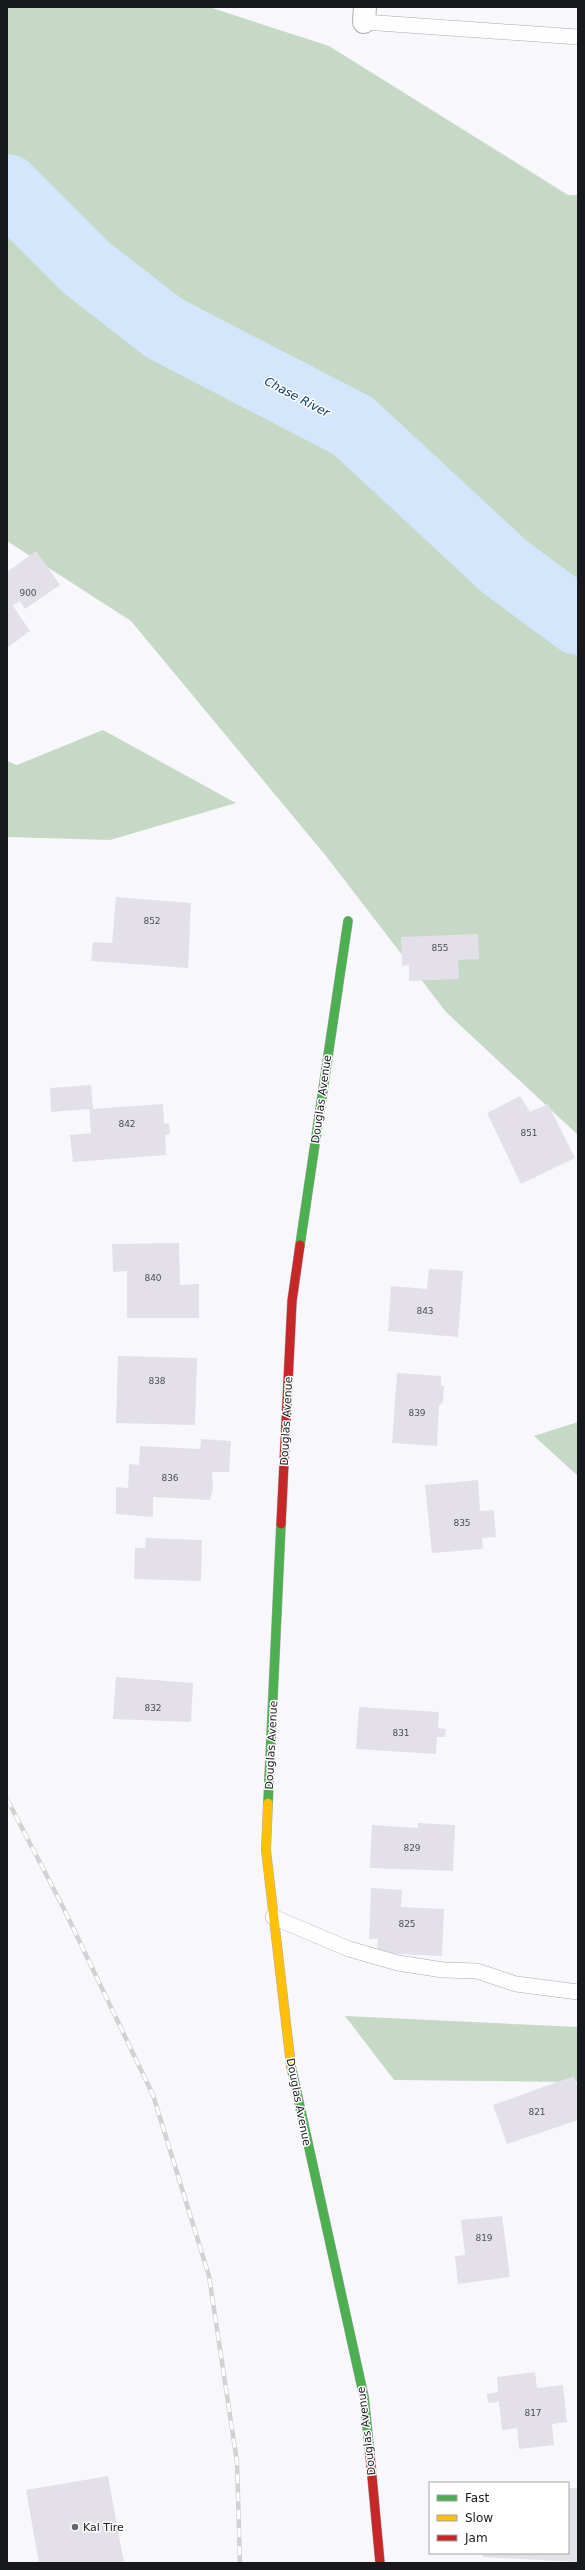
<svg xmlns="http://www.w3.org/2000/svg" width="585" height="2570" font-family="'DejaVu Sans',sans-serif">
<rect width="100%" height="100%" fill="#f8f8fc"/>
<g fill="#c6d8c6">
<path d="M7 7H209L329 46 568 195H578V1135L446 1012 326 856 131 621 7 541Z"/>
<path d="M103 730 236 803 110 840 7 837V761L17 765Z"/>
<path d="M578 1422V1476L534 1436Z"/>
<path d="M345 2016 578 2027V2082L394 2080Z"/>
</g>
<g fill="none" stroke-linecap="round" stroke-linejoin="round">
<path stroke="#d3e6fb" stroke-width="68" d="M7 188 88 269 164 328 353 426 505 567 578 621"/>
</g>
<g fill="#e3e0e9">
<path d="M36 551 60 585 25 609 20 601 13 606 30 631 7 648V572Z"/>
<path d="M116 897 191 903 188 968 91 961 93 942 112 943Z"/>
<path d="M478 934 479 959 458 960 459 979 409 981V965L402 966 401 937Z"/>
<path d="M91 1085 93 1109 163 1104 164 1124 169 1123 170 1134 165 1135 166 1155 73 1162 70 1135 91 1133 89 1109 51 1112 50 1088Z"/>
<path d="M520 1096 530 1112 548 1104 575 1158 521 1184 487 1113Z"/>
<path d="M179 1243 180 1285 199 1284V1318H127V1271L113 1272 112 1244Z"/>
<path d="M429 1269 463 1271 458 1337 388 1331 391 1286 427 1289Z"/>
<path d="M118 1356 197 1358 195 1425 116 1423Z"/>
<path d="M397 1373 441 1376V1386H444L443 1402 439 1406 437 1446 392 1443Z"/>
<path d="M201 1439 231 1441 229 1472H212L213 1488 210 1500 153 1497V1517L116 1514V1487L128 1488 129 1464 139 1465 140 1446 200 1449Z"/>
<path d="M478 1480 480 1511 494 1510 496 1537 482 1538 483 1549 432 1553 425 1485Z"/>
<path d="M146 1538 202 1540 201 1581 134 1579 135 1548H145Z"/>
<path d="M116 1677 193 1683 191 1722 113 1719Z"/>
<path d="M359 1707 439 1712 438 1728 446 1729 445 1737H437L436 1754 356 1749Z"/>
<path d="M418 1823 455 1825 453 1871 370 1868 372 1825 418 1828Z"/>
<path d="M371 1888 402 1890 401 1907 444 1909 442 1956 377 1953 378 1939H369Z"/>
<path d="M574 2076 578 2089V2120L507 2144 493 2105Z"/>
<path d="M502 2216 510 2277 458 2284 455 2256 465 2255 461 2220Z"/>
<path d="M535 2372 537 2388 563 2385 567 2422 552 2424 554 2445 519 2449 517 2428 502 2430 499 2402 488 2403 487 2394 498 2392 497 2377Z"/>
<path d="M108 2476 124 2563H39L26 2490Z"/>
<path d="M568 2488H578V2562L483 2557V2553H568Z"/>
</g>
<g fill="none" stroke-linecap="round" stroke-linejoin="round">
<g stroke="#acacaf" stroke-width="16">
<g id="lane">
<path d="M364 22 578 37"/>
<path d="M273 1917 349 1949 398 1963 443 1970 477 1971 516 1984 578 1992"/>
</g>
</g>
<g stroke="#acacaf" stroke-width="24">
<path id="street" d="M364 22 365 7"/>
</g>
<g stroke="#acacaf" stroke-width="10">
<g id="fast">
<path d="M300 1245 348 921"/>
<path d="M268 1803 281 1524"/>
<path d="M291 2066 364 2397 370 2455"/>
</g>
</g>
<g stroke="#acacaf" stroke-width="10">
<path id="slow" d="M268 1803 266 1850 291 2066"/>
</g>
<g stroke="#acacaf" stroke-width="10">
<g id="jam">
<path d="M281 1524 292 1301 300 1245"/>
<path d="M370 2455 380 2563"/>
</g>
</g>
<use href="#lane" stroke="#fefeff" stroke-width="15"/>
<use href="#street" stroke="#fefeff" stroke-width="22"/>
<use href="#fast" stroke="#4caf50" stroke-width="9"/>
<use href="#slow" stroke="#ffc107" stroke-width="9"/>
<use href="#jam" stroke="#c62828" stroke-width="9"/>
<g stroke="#d2d2d2" stroke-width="4.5">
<path id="rail" d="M7 1799 64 1909 153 2095 209 2276 237 2462 240 2563"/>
</g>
<use href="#rail" stroke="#fff" stroke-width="3" stroke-dasharray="9" stroke-linecap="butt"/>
</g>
<circle fill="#66676a" stroke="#fff" stroke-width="1.5" cx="75" cy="2527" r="4"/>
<g text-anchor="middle" stroke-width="3" stroke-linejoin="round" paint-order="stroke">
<g font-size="9" fill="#4d4d52">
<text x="28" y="596">900</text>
<text x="152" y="924">852</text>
<text x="440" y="951">855</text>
<text x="127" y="1127">842</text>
<text x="529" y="1136">851</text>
<text x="153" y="1281">840</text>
<text x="425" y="1314">843</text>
<text x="157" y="1384">838</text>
<text x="417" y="1416">839</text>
<text x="170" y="1481">836</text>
<text x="462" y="1526">835</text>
<text x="153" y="1711">832</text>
<text x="401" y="1736">831</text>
<text x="412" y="1851">829</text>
<text x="407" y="1927">825</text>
<text x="537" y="2115">821</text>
<text x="484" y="2241">819</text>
<text x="533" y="2416">817</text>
</g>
<g font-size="11" fill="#18191c" stroke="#fff">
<text transform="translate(321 1099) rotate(-82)" y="4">Douglas Avenue</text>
<text transform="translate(286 1421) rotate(-87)" y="4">Douglas Avenue</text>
<text transform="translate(271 1745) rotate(-87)" y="4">Douglas Avenue</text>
<text transform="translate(299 2102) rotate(79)" y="4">Douglas Avenue</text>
<text transform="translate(366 2431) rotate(-97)" y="4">Douglas Avenue</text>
</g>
<g font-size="11" fill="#18191c" stroke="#fff" text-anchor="start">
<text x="83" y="2531">Kal Tire</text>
</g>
<g font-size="12" font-style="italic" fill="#0d3d69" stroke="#fff">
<text transform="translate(297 397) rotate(28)" y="4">Chase River</text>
</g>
</g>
<rect width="585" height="2570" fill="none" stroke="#18191c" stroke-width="16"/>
<rect x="429" y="2482" width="140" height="72" fill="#ffffff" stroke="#a3a3a4"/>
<rect x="437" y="2495" width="20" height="6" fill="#4caf50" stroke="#a3a3a4"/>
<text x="465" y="2502" font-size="12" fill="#18191c">Fast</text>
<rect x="437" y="2515" width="20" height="6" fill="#ffc107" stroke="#a3a3a4"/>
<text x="465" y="2522" font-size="12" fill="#18191c">Slow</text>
<rect x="437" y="2535" width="20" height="6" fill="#c62828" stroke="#a3a3a4"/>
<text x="465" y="2542" font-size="12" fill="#18191c">Jam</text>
</svg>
